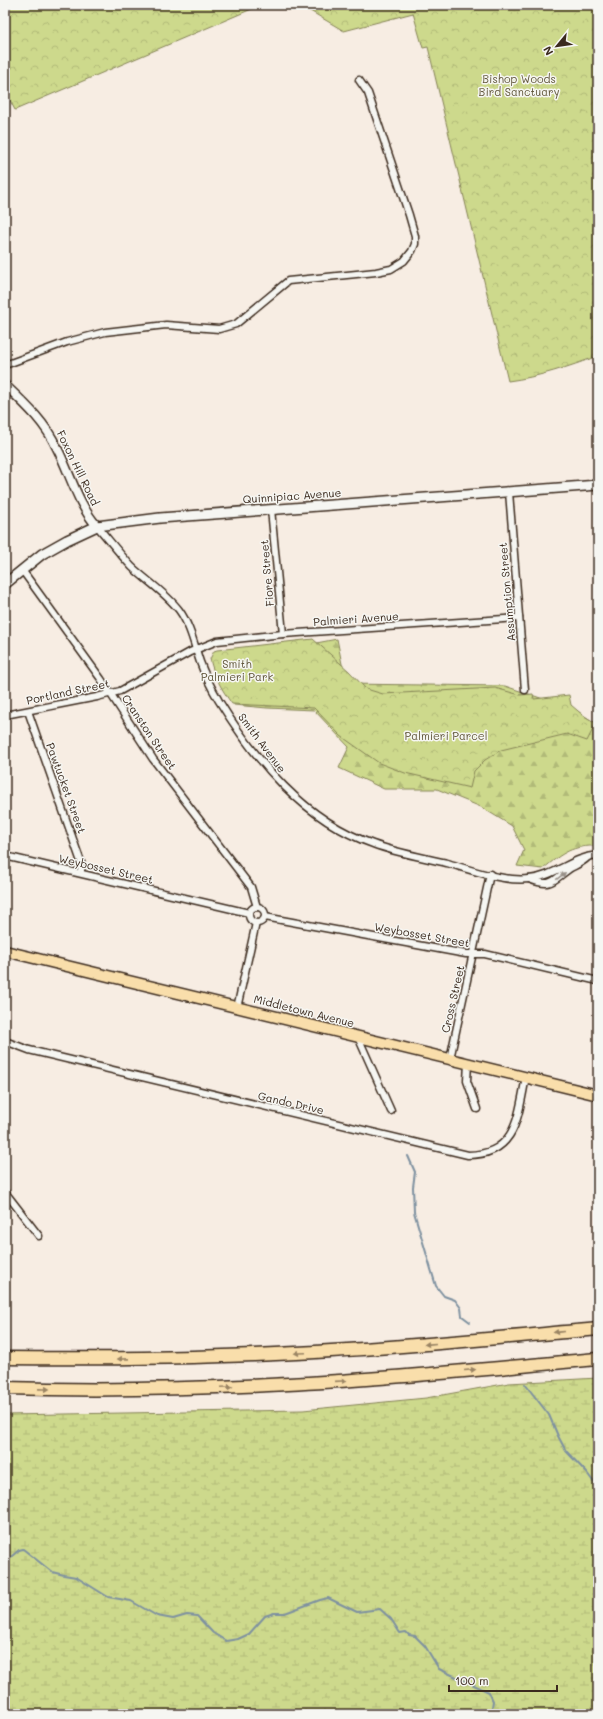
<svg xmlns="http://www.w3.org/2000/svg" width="603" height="1719" font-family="Mali,sans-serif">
<defs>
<pattern id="forest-firs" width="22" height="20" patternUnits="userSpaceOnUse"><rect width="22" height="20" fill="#cdd98c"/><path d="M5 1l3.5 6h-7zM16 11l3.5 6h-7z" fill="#b1ba78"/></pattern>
<pattern id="wetland-marsh" width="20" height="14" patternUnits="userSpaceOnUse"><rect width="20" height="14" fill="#cdd98c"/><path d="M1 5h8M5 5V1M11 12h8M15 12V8" fill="none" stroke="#b1ba78"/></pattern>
<pattern id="park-crowns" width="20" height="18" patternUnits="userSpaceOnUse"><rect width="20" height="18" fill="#cdd98c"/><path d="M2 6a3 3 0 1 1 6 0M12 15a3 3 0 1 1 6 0" fill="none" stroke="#b1ba78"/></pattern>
</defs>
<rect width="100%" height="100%" fill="#f7ede3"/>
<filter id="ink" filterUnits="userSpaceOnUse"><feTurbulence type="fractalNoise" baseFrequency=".025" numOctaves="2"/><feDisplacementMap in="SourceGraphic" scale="8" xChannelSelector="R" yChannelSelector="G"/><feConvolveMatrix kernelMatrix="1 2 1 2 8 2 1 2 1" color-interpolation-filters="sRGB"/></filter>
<g filter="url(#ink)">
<path fill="url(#forest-firs)" stroke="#848255" d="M337 639 346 684 505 686 576 710 598 725V846C573 845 562 853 543 869L517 866 524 850 512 826 481 807 437 789H384L339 768 349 747 314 710 267 708 234 705V699L301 646Z"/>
<path fill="url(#wetland-marsh)" stroke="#848255" d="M598 1378V1714H5V1415L303 1410 426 1398 509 1383Z"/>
<g fill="url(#park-crowns)" stroke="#848255">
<path d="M5 5H261L15 110 5 91Z"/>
<path d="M300 5H598V356C568 367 539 377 508 381L428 47 423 48 413 13 344 31Z"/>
<path d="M313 639 349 671 366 689 383 694 495 688 520 695 533 694 534 699 569 695 571 705 584 716 596 723 587 741 567 734 501 750 485 760 474 771 470 788 405 773 379 763 341 736 314 708 232 704C222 690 214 676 210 659L214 651 217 650Z"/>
</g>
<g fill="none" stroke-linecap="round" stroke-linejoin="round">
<g stroke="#7e91a0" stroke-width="2">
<path d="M408 1156 415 1172 413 1187 414 1212 436 1286 444 1296 455 1300 461 1308 462 1316 470 1322"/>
<path d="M525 1384 549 1415 558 1436 566 1451 587 1473 598 1488"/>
<path d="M5 1562 19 1550 23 1549 52 1572 64 1575 76 1577 108 1597 131 1601 157 1616 173 1619 187 1615 197 1616 213 1633 226 1641 238 1639 249 1634 265 1616 274 1613H285L320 1600 328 1598 357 1612 380 1609 391 1619 400 1633 406 1632 409 1635 415 1636 425 1646 439 1669 489 1692 493 1701 491 1714"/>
<path d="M5 1564 9 1567V1577L5 1581"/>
<path d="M254 1714C269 1710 286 1711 302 1714"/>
</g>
<g stroke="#3b2a1e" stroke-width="9">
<g id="minor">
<path d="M5 365 67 342 105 332 166 325 219 329 236 324 288 281 376 272 391 269 404 261 412 251 415 244V236L409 215 368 93 359 80"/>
<path d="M509 492 525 690"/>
<path d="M271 509 283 634"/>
<path d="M97 526C109 540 120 554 132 567 147 581 166 593 179 610 190 625 194 644 200 662 205 676 212 689 219 701 256 761 304 820 373 844 397 853 422 857 447 863 471 870 504 882 529 879 554 877 573 857 598 855"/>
<path d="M22 570 101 679 153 759 251 887 257 907"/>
<path d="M28 711 81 862V873"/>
<path d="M5 715 97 697 120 691 190 652 217 641 283 634 519 618"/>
<path d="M5 856 249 913"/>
<path d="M529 879C552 888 552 881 569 869 576 865 582 863 588 857"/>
<circle cx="257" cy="915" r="8"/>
<path d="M265 917 466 954H485L598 981"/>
<path d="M237 1008 256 923"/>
<path d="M358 1037 391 1111"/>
<path d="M5 1041 29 1050 468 1155C517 1155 518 1115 526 1077"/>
<path d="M450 1059 490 874"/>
<path d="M468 1063 467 1081 477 1109"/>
<path d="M5 1192 39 1236"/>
</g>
</g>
<g stroke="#3b2a1e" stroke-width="11">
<path id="tertiary" d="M5 385C25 404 45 422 57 448 70 473 78 505 97 526"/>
</g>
<g stroke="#3b2a1e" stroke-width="12">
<path id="secondary" d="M5 584 42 554 67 540 97 526 160 518 598 485"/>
</g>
<g stroke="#3b2a1e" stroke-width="13">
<path id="primary" d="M5 951 598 1095"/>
</g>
<g stroke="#3b2a1e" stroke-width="15">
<g id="motorway">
<path d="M5 1358C114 1359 222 1358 331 1351 420 1346 509 1337 598 1329"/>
<path d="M5 1388C99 1391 194 1389 288 1384 392 1379 495 1368 598 1359"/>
</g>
</g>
<use href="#minor" stroke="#f6f6f2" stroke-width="6"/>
<use href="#tertiary" stroke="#f6f6f2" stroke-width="8"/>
<use href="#secondary" stroke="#f6f6f2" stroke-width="9"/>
<use href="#primary" stroke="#f9deab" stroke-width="10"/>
<use href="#motorway" stroke="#f9deab" stroke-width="12"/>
</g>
<defs><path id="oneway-solid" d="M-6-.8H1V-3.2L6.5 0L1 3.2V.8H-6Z"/></defs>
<use fill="#989088" href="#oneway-solid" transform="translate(561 876) rotate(-37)"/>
<g fill="#9a8464">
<use href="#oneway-solid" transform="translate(559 1332) rotate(175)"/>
<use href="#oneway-solid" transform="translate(430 1344) rotate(175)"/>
<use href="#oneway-solid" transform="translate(300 1353) rotate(177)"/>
<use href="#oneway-solid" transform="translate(123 1359) rotate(179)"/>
<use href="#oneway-solid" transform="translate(470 1370) rotate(-5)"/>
<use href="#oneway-solid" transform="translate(341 1381) rotate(-4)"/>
<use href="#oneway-solid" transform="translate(227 1387) rotate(-2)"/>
<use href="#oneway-solid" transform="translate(44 1389) rotate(1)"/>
</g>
</g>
<g text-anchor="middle" stroke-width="3" stroke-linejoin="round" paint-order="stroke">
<g font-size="11" fill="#60563a" stroke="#f6f6f2">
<text x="519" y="83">Bishop Woods<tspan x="519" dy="13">Bird Sanctuary</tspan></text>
<text x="237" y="668">Smith<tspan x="237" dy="13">Palmieri Park</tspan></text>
<text x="446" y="740">Palmieri Parcel</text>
</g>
<g font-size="11" fill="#3b2a1e" stroke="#f6f6f2">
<text transform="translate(78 468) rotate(64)" y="4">Foxon Hill Road</text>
<text transform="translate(292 496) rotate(-4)" y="4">Quinnipiac Avenue</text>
<text transform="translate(267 573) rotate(-95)" y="4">Fiore Street</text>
<text transform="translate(507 592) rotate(-95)" y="4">Assumption Street</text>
<text transform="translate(356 619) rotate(-4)" y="4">Palmieri Avenue</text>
<text transform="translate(68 692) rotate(-12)" y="4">Portland Street</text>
<text transform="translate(149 732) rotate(56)" y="4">Cranston Street</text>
<text transform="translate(262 743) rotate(53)" y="4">Smith Avenue</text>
<text transform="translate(66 788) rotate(70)" y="4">Pawtucket Street</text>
<text transform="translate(106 869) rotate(13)" y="4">Weybosset Street</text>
<text transform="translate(422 935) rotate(10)" y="4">Weybosset Street</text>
<text transform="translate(453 999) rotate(-77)" y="4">Cross Street</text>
<text transform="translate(304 1011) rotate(14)" y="4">Middletown Avenue</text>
<text transform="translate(291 1103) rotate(13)" y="4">Gando Drive</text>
</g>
</g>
<rect width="603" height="1719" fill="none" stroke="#f6f6f2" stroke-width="20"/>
<rect x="10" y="10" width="583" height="1699" fill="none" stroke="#3b2a1e" stroke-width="1.5" filter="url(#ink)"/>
<g transform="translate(557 46) rotate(241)" stroke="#f6f6f2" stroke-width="3" paint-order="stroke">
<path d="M0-3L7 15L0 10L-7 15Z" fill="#3b2a1e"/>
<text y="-6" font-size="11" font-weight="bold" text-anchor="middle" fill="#3b2a1e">N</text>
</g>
<path d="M449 1685v6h108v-6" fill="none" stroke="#3b2a1e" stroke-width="2"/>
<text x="455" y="1685" font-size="12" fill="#3b2a1e" stroke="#f6f6f2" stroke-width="3" paint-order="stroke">100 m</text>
</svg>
